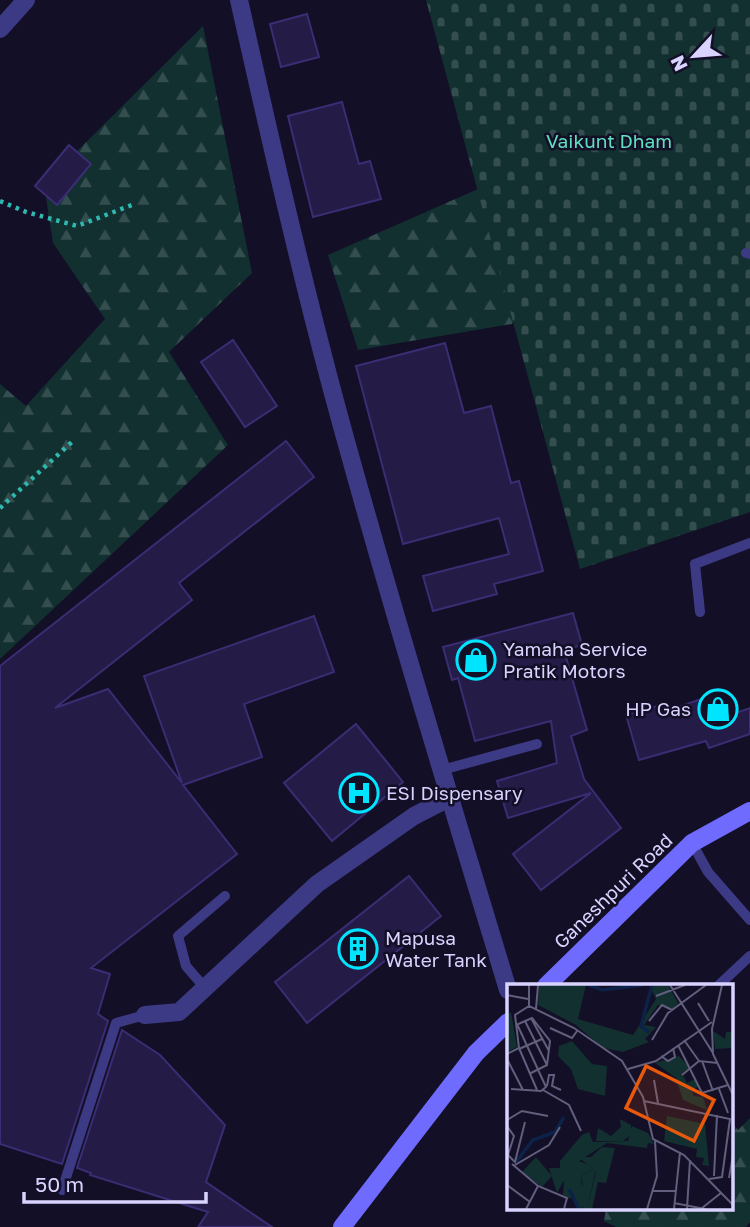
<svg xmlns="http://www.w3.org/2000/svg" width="750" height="1227" font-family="'Golos Text',sans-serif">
<defs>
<pattern id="forest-firs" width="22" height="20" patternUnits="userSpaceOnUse" patternTransform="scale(1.75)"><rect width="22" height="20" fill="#12302f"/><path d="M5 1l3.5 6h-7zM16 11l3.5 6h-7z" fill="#344d4e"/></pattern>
<pattern id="cemetery-stones" width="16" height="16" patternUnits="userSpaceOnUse" patternTransform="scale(1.75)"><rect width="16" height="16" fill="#12302f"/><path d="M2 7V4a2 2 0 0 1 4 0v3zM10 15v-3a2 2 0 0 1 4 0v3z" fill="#344d4e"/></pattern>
</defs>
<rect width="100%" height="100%" fill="#130f26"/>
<g fill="url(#forest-firs)">
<path d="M750 0 530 288 512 324 358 350 328 255 478 189Z"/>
<path d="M203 26 252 273 169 352 228 445 0 659V384L26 406 105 319 53 243 44 184Z"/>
<path d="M750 1118V1222L746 1227H616L604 1221 606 1208H731V1121L738 1130Z"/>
</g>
<path fill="url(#cemetery-stones)" d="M426 0H750V512L580 569Z"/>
<g fill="#241b47" stroke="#3b2d73" stroke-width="2">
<path d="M307 14 319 57 281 67 270 24Z"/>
<path d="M342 102 359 164 370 161 381 199 313 217 288 116Z"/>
<path d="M69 145 91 164 57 205 35 186Z"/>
<path d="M233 340 277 406 245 427 201 362Z"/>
<path d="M445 343 464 413 491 406 511 483 519 481 543 571 494 584 497 594 433 611 423 576 509 554 499 518 403 544 356 366Z"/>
<path d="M286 441 314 477 179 583 192 600 55 708 108 689 182 783 144 676 314 616 334 672 244 704 262 757 183 785 237 854 91 968 110 974 98 1014 108 1021 62 1164 0 1144V666Z"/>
<path d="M573 613 582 645 564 650 587 730 571 736 584 779 621 828 541 890 513 854 591 793 508 818 497 781 557 763 551 721 475 741 458 678 452 680 443 647Z"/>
<path d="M725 691 733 714 750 708V734L709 748 706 741 639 760 626 715 664 704 666 711Z"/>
<path d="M356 724 403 782 332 841 284 783Z"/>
<path d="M409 876 441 916 307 1023 275 982Z"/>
<path d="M122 1030 160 1055 225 1125 206 1182 272 1227H198L208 1212 90 1175 91 1173 77 1168Z"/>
</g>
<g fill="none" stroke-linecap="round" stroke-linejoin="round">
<g stroke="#2fb8b0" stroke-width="4.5" stroke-dasharray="3.5 5" stroke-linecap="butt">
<path d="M0 201 26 212 77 226 132 205"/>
<path d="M0 508 73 441"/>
</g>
<g stroke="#3d3a85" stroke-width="10">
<path d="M746 253 750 254"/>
<path d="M700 612 695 564 750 543"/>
<path d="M442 770 537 744"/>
<path d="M692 843 708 872 750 920"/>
<path d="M718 986 750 956"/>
<path d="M205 988 186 966 178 936 225 896"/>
<path d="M62 1190 116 1023 145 1015"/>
</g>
<g stroke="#3d3a85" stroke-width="18">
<path d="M239 0C270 138 301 276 338 412 391 606 450 798 508 990"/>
<path d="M0 29 26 0"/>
<path d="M145 1015 179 1012 317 884 414 816 449 798"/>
</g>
<g stroke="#6f6bff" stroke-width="18">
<path d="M546 986 692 843 750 811"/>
<path d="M342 1227 476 1053 508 1022"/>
</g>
</g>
<defs>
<g id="shop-ring" transform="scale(2.0125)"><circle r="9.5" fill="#130f26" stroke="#00e5ff" stroke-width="1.5"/><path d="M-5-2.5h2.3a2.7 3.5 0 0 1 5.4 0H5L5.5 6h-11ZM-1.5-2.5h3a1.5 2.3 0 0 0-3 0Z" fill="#00e5ff"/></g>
<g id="hospital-ring" transform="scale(2.0125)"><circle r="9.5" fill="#130f26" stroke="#00e5ff" stroke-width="1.5"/><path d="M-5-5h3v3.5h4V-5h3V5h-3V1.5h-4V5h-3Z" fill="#00e5ff"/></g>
<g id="building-ring" transform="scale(2.0125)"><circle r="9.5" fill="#130f26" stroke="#00e5ff" stroke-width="1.5"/><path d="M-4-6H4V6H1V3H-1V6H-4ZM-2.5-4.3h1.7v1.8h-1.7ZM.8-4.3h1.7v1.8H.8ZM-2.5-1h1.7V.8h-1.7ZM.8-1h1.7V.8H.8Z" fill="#00e5ff"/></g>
</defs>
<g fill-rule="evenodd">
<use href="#shop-ring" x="476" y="660"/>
<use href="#shop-ring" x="718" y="709"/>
<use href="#hospital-ring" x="359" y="793"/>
<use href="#building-ring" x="358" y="949"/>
</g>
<g text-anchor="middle" stroke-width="5" stroke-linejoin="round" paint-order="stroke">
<g font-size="19" fill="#5fe0c0" stroke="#130f26">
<text x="609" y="148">Vaikunt Dham</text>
</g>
<g font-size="19" fill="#d9d4ff" stroke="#130f26" text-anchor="start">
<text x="503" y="656">Yamaha Service<tspan x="503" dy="22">Pratik Motors</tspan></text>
<text x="691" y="716" text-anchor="end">HP Gas</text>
<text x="386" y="800">ESI Dispensary</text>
<text x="385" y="945">Mapusa<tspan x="385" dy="22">Water Tank</tspan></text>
</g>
<g font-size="19" fill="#d9d4ff" stroke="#130f26">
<text transform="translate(613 891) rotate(-44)" y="7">Ganeshpuri Road</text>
</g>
</g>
<g transform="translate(507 984)">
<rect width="226" height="226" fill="#130f26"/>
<path d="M65 57 85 80 100 82 98 112 71 105 64 85 51 72 52 62ZM125 142 141 149 147 160 141 159 140 164 100 159 72 177 80 180 70 193 76 202 74 191 89 184 81 221 71 225 66 209 63 215 56 211 57 196 50 209 42 184H53V177L75 151 82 148 86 158 121 157Z" fill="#12302f"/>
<path d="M32 1H79L71 35 126 51 149 15 142 1H161L171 19 165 25 151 21 137 41 149 43 138 55 142 58 116 68 96 64 69 41 31 21ZM206 47 218 55 219 48H226L225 64 208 65ZM172 72 183 84 175 89 180 99 188 95 191 103 184 106 187 112 196 113 200 126 176 116 169 94 148 79ZM113 135 124 141V151L116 157H89L91 144 104 152 114 143ZM95 163 108 164 99 199 91 198 85 225H75L77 220 81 221 89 187 86 185 74 191 75 205 66 189 80 180 71 173H84Z" fill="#12302f"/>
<path d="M160 132 198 140 202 182 195 181 197 174 189 173 190 165 157 157Z" fill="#12302f"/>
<path d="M4 28 10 63 0 68V30ZM29 173 45 192 35 203 15 188Z" fill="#12302f"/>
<path fill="none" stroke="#0c2248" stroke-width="3.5" d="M82 1 95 6 136 1M142 48 134 42 145 1M9 178 26 156 48 148 57 133M62 205 72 225"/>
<path fill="none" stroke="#625e7d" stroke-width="2" d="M22 1V22L67 44 115 77 136 113 146 155 177 171 226 221M163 1 206 69M215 1 205 45 206 70 226 111M0 11 21 15M149 12 178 1M191 19 202 37M29 25 31 1M24 34 42 67M18 37 40 81M142 37 155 21 165 26M9 41 25 34 43 57 40 81 22 90M43 44 65 54 70 47M145 56 161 29 199 1M177 56 192 77M171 61 195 109 221 101M12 64 30 106M12 65 35 55M0 70 12 64 8 31 22 22M154 72 161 77 168 73 166 64M1 77 16 106M195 77 206 107M121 85 149 77 205 38M175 91 192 77 211 79M147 96 151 119M40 102 42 91H47L45 102 54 106M4 105 34 107 39 103 10 40M212 105 221 129M36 106 62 121 74 147M137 117 223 135 215 193 202 195M0 136 15 127 41 132M0 142 7 152 1 171 8 178 18 138M5 180 31 202 60 214 57 225M8 181 42 161 53 143M207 192 210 131M222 194 226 171M0 201 23 218M146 207H168M167 219 198 225M195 224 214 209M19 225 31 202M140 225 150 192 148 157M167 225 173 168M180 225 183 176"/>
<path fill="#e8590c" fill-opacity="0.15" stroke="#e8590c" stroke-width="3.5" d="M139 82 207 116 187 157 119 124Z"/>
<rect width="226" height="226" fill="none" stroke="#d9d4ff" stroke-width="3.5"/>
</g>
<g transform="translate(694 56) rotate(244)" stroke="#130f26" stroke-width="5" paint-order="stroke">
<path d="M0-5L12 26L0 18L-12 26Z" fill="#d9d4ff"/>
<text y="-10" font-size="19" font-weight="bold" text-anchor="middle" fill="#d9d4ff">N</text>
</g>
<path d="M24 1192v10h182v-10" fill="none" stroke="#d9d4ff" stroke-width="3.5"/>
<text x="35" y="1192" font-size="21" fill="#d9d4ff" stroke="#130f26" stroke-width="5" paint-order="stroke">50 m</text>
</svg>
